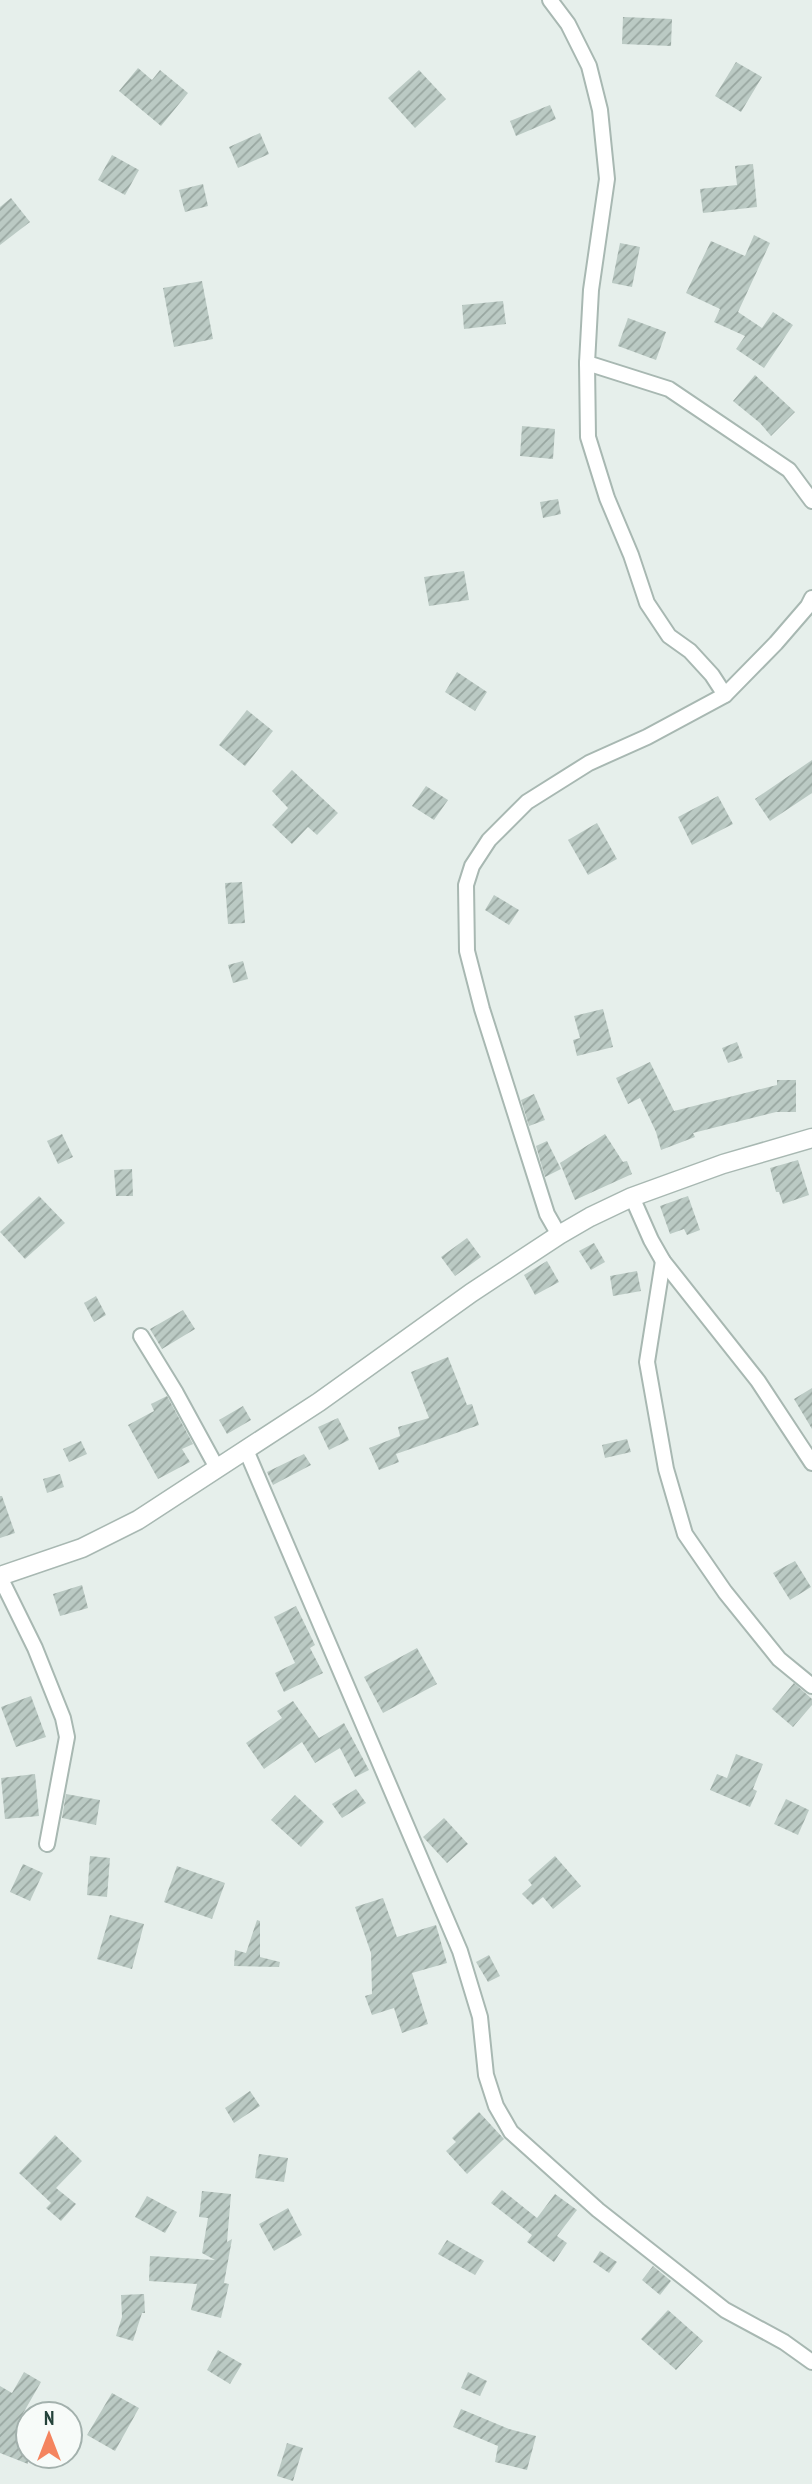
<svg xmlns="http://www.w3.org/2000/svg" width="812" height="2484" font-family="'PT Sans Narrow',sans-serif">
<defs>
<pattern id="building-hatch" width="6" height="6" patternUnits="userSpaceOnUse" patternTransform="scale(1.75)"><rect width="6" height="6" fill="#bbcac4"/><path d="M-1 1l2-2M0 6l6-6M5 7l2-2" fill="none" stroke="#98a6a0"/></pattern>
</defs>
<rect width="100%" height="100%" fill="#e6efeb"/>
<g fill="url(#building-hatch)">
<path d="M623 17 672 19 671 46 622 44Z"/>
<path d="M736 62 762 77 741 112 715 96Z"/>
<path d="M138 68 152 80 160 70 188 93 161 126 119 91Z"/>
<path d="M419 70 446 99 415 128 388 98Z"/>
<path d="M550 105 556 119 516 136 510 121Z"/>
<path d="M260 133 269 154 238 168 229 147Z"/>
<path d="M112 155 139 170 125 195 98 180Z"/>
<path d="M753 164 757 207 703 213 700 189 737 185 735 166Z"/>
<path d="M203 184 208 206 185 212 179 190Z"/>
<path d="M11 198 30 222 0 245V207Z"/>
<path d="M754 235 770 243 738 312 762 328 773 312 793 325 764 368 736 349 745 336 714 322 720 309 686 293 711 241 745 256Z"/>
<path d="M620 243 640 247 632 287 612 283Z"/>
<path d="M202 281 213 339 174 347 163 288Z"/>
<path d="M503 301 506 324 464 329 462 305Z"/>
<path d="M628 318 666 332 656 360 618 346Z"/>
<path d="M755 375 795 412 771 436 760 423 733 401Z"/>
<path d="M522 426 555 429 553 459 520 456Z"/>
<path d="M558 499 561 514 543 518 540 502Z"/>
<path d="M464 571 469 600 429 606 424 577Z"/>
<path d="M457 672 487 692 475 711 445 692Z"/>
<path d="M247 710 273 731 245 766 219 745Z"/>
<path d="M812 760V793L770 821 755 799Z"/>
<path d="M292 770 338 813 317 835 308 827 292 844 272 825 288 808 272 791Z"/>
<path d="M426 786 448 800 434 820 412 806Z"/>
<path d="M718 796 733 824 692 845 678 817Z"/>
<path d="M597 823 617 859 588 875 568 840Z"/>
<path d="M242 882 245 923 228 924 225 883Z"/>
<path d="M494 895 519 910 509 925 485 910Z"/>
<path d="M243 961 248 979 233 983 228 965Z"/>
<path d="M603 1009 613 1047 577 1056 573 1040 580 1038 574 1016Z"/>
<path d="M737 1042 743 1058 728 1063 722 1048Z"/>
<path d="M650 1062 674 1111 777 1085V1080H796V1112H776L693 1133 695 1137 661 1150 656 1132 640 1098 628 1104 616 1078Z"/>
<path d="M534 1094 545 1120 529 1126 521 1100Z"/>
<path d="M62 1134 73 1157 58 1164 47 1141Z"/>
<path d="M605 1134 623 1162 627 1161 632 1174 575 1200 560 1163Z"/>
<path d="M547 1141 561 1169 545 1177 536 1146Z"/>
<path d="M798 1160 809 1195 783 1204 779 1192H776L770 1168Z"/>
<path d="M132 1169 133 1196H116L114 1170Z"/>
<path d="M39 1196 65 1223 25 1259 0 1232Z"/>
<path d="M688 1196 700 1230 687 1235 684 1229 670 1234 660 1206Z"/>
<path d="M467 1238 481 1257 455 1276 441 1257Z"/>
<path d="M594 1243 605 1262 591 1270 579 1251Z"/>
<path d="M547 1261 559 1282 535 1295 524 1275Z"/>
<path d="M637 1271 641 1291 613 1296 610 1276Z"/>
<path d="M96 1296 106 1315 94 1322 84 1303Z"/>
<path d="M183 1310 195 1329 162 1349 150 1329Z"/>
<path d="M448 1357 467 1405 472 1404 479 1425 396 1454 399 1462 379 1470 369 1448 400 1436 398 1427 429 1418 411 1372Z"/>
<path d="M812 1388V1429L794 1399Z"/>
<path d="M167 1396 193 1444 182 1449 190 1462 158 1479 128 1425 154 1411 151 1404Z"/>
<path d="M243 1406 251 1420 227 1434 219 1420Z"/>
<path d="M338 1418 349 1440 329 1450 318 1427Z"/>
<path d="M627 1439 631 1452 605 1458 602 1445Z"/>
<path d="M81 1441 87 1454 69 1462 63 1449Z"/>
<path d="M304 1454 311 1465 273 1485 267 1472Z"/>
<path d="M60 1474 64 1487 47 1493 43 1479Z"/>
<path d="M0 1496H2L15 1533 0 1538Z"/>
<path d="M795 1561 811 1587 790 1600 773 1573Z"/>
<path d="M82 1585 88 1608 60 1616 53 1594Z"/>
<path d="M296 1606 315 1645 310 1648 323 1673 284 1692 275 1673 295 1663 274 1617Z"/>
<path d="M417 1648 437 1684 383 1713 364 1677Z"/>
<path d="M794 1683 812 1699V1705L793 1727 772 1709Z"/>
<path d="M31 1696 46 1737 16 1747 1 1707Z"/>
<path d="M293 1701 319 1738 344 1723 369 1770 355 1777 340 1748 315 1763 302 1742 264 1769 246 1743 282 1718 277 1711Z"/>
<path d="M736 1754 763 1764 753 1789 757 1791 750 1807 710 1790 717 1774 727 1778Z"/>
<path d="M35 1774 39 1816 5 1819 1 1778Z"/>
<path d="M356 1789 366 1803 342 1818 332 1804Z"/>
<path d="M66 1794 100 1800 96 1825 62 1818Z"/>
<path d="M295 1795 324 1822 301 1847 271 1820Z"/>
<path d="M786 1799 809 1810 798 1835 774 1824Z"/>
<path d="M444 1818 468 1844 447 1863 423 1837Z"/>
<path d="M90 1856 110 1858 107 1897 87 1895Z"/>
<path d="M555 1856 581 1886 553 1909 543 1897 533 1905 522 1894 532 1885 528 1880Z"/>
<path d="M23 1864 43 1873 30 1901 10 1892Z"/>
<path d="M177 1866 225 1883 212 1919 164 1902Z"/>
<path d="M383 1898 397 1937 436 1925 447 1963 412 1973 428 2024 402 2033 394 2008 372 2015 365 1996 372 1994 371 1953 355 1907Z"/>
<path d="M110 1915 144 1924 132 1969 97 1959Z"/>
<path d="M257 1920 260 1921V1957L280 1962 279 1967 234 1966 235 1950 246 1953Z"/>
<path d="M489 1955 500 1976 488 1982 476 1962Z"/>
<path d="M250 2091 260 2106 234 2123 225 2108Z"/>
<path d="M479 2112 504 2139 467 2174 446 2151 456 2142 452 2138Z"/>
<path d="M55 2135 82 2161 56 2188 76 2204 61 2221 46 2208 51 2203 19 2173Z"/>
<path d="M259 2154 288 2158 284 2182 255 2178Z"/>
<path d="M502 2190 537 2218 555 2194 577 2210 557 2236 567 2243 554 2262 527 2242 532 2235 491 2203Z"/>
<path d="M202 2191 231 2194 227 2242 232 2239 224 2283 229 2284 221 2318 191 2310 197 2284 149 2281 150 2256 215 2260 202 2253 208 2218 199 2217Z"/>
<path d="M147 2196 177 2212 165 2233 135 2217Z"/>
<path d="M288 2208 302 2235 274 2251 259 2224Z"/>
<path d="M447 2240 484 2261 475 2275 438 2254Z"/>
<path d="M600 2251 617 2262 609 2273 593 2262Z"/>
<path d="M653 2266 671 2281 660 2295 642 2280Z"/>
<path d="M144 2294 145 2313H142L133 2341 116 2336 122 2317 121 2295Z"/>
<path d="M668 2310 703 2341 676 2370 641 2339Z"/>
<path d="M218 2350 242 2364 230 2384 207 2370Z"/>
<path d="M24 2372 41 2382 17 2424 28 2429V2464L0 2453V2386L12 2393Z"/>
<path d="M468 2372 487 2381 480 2396 461 2388Z"/>
<path d="M112 2393 139 2408 115 2451 87 2435Z"/>
<path d="M461 2409 509 2429 536 2436 527 2470 495 2462 498 2446 453 2427Z"/>
<path d="M287 2443 303 2448 293 2481 277 2476Z"/>
</g>
<g fill="none" stroke-linecap="round" stroke-linejoin="round">
<g stroke="#a8b8b2" stroke-width="18">
<g id="minor">
<path d="M550 0 568 24 589 66 600 110 607 179 591 290 587 363 669 389 789 470 812 501"/>
<path d="M587 363 588 437 607 498 631 555 647 603 669 636 690 651 712 675 725 695"/>
<path d="M632 1197 651 1240 663 1261 758 1381 812 1463"/>
<path d="M559 1235 547 1214 482 1009 467 951 466 885 472 866 489 840 527 802 589 763 647 737 725 695 776 643 808 606 812 598"/>
<path d="M663 1261 647 1362 666 1469 685 1534 725 1592 779 1659 812 1686"/>
<path d="M141 1336 176 1393 217 1468"/>
<path d="M246 1450 460 1951 480 2017 486 2075 496 2106 511 2132 598 2210 725 2310 784 2342 812 2362"/>
<path d="M0 1577 35 1648 63 1718 67 1737 47 1844"/>
</g>
</g>
<g stroke="#a8b8b2" stroke-width="21">
<path id="tertiary" d="M0 1576 82 1548 138 1520 319 1402 471 1293 559 1235 590 1217 632 1197 723 1164 812 1138"/>
</g>
<use href="#minor" stroke="#fff" stroke-width="14"/>
<use href="#tertiary" stroke="#fff" stroke-width="18"/>
</g>
<g transform="translate(49 2435)"><circle r="33" fill="#f7fbf9" stroke="#a3b1ad" stroke-width="2"/>
<path d="M0-5L12 26L0 18L-12 26Z" fill="#f4845f"/>
<text y="-10" font-size="19" font-weight="bold" text-anchor="middle" fill="#24423a">N</text>
</g>
</svg>
